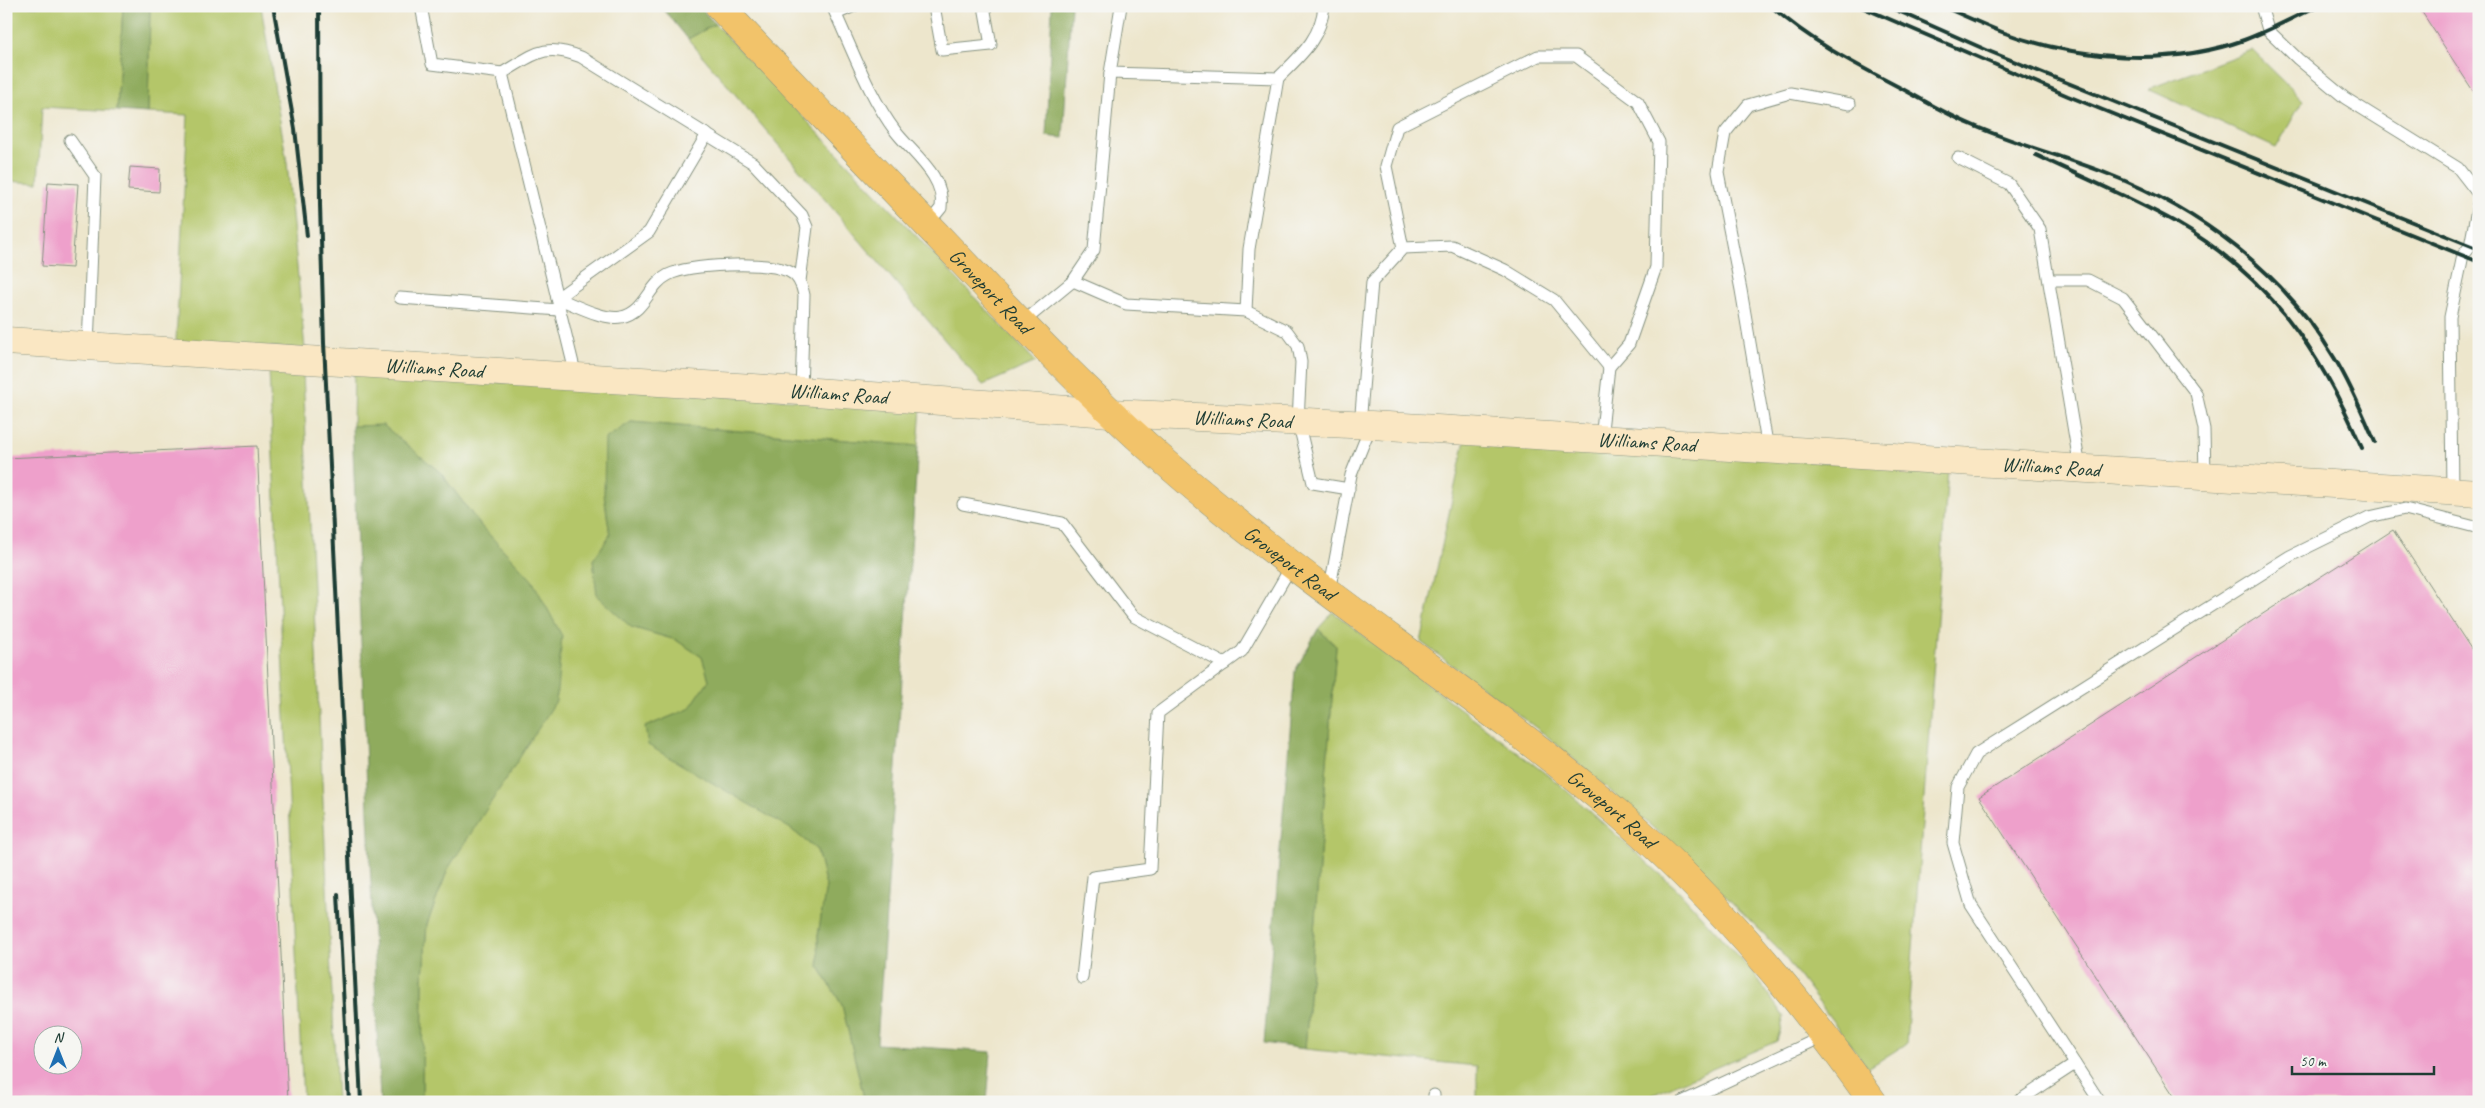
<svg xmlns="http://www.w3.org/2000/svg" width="2485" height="1108" font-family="Caveat,sans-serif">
<rect width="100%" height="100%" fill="#f6f6f2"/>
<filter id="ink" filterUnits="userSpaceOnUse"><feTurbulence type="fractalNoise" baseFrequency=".02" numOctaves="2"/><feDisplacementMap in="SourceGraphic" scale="10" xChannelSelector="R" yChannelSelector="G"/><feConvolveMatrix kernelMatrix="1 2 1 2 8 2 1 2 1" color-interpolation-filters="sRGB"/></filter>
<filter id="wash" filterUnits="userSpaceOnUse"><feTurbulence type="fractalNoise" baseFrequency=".0096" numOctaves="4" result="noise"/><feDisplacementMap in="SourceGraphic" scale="20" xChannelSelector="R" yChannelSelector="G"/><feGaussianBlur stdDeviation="1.12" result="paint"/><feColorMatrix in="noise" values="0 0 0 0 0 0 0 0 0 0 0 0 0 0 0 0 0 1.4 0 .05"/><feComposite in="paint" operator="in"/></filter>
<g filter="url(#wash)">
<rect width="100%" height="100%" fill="#ede6cc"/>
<g fill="#b4c669" stroke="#6a824e">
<path d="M6 6H123L117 111 42 107 38 183 6 181Z"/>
<path d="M150 6H261L287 163 305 349 176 341 188 115 148 113Z"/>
<path d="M715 24 1036 362 983 385 688 39Z"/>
<path d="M2252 50 2303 100 2276 148 2148 89Z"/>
<path d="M269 370 303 373 337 1102H303Z"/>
<path d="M354 373 921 408 918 446 631 422 604 494 610 535 593 560 631 627 676 640 702 657 709 680 689 709 645 727 791 829 817 850 826 886 818 936 819 967 842 1005 865 1102H422L423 977 427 924 448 869 481 526 440 472 353 426Z"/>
<path d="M1465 440 1948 470 1906 1044 1868 1068 1777 947 1681 852 1547 736 1421 642Z"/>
<path d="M1333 612 1558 783 1678 890 1754 974 1784 1017 1777 1041 1636 1102H1477V1066L1305 1049 1336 646 1318 629Z"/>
</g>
<g fill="#8fab5d" stroke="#577448">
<path d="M123 6H150L148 113 117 111Z"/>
<path d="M661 6H699L715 24 688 39Z"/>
<path d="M1052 6H1071L1063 138 1046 136Z"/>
<path d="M631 422 918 446 877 1044 991 1052 987 1102H865L842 1005 819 967 818 936 826 886 817 850 791 829 648 745 645 727 689 709 709 680 702 657 676 640 631 627 597 596 593 560 610 535 604 494 605 439Z"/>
<path d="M383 425 440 472 481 526 532 580 562 636 556 701 448 869 427 924 423 977 422 1102H380L352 426Z"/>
<path d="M1318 629 1336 646 1305 1049 1264 1043 1295 671Z"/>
</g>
<g id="blocks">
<g fill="#eea0cb" fill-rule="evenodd">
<path d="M2418 6H2479V100Z"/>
<path d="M130 167 160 169 159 192 128 190Z"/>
<path d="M48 182 78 184 72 268 42 266Z"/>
<path d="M257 446 288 1102H6V458ZM42 1036H72V1066H42Z"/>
<path d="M2393 530 2479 661V1102H2178L1979 797Z"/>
</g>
</g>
</g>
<g filter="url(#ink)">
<use href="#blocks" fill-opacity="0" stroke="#869280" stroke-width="1"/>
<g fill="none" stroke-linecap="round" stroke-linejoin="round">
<g stroke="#869280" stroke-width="13">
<g id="service">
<path d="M421 6 432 64 502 73 576 376"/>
<path d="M832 6C852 48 868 95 896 132 913 154 946 177 941 208L927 225"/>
<path d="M934 6 942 50 991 45 984 6"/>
<path d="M2261 6 2268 30 2298 59 2345 98 2458 168 2479 195"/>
<path d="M836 14 854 6"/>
<path d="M502 73C534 55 543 42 581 57L753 163 802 215 807 227 800 281"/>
<path d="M1110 73 1121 6"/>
<path d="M1278 78C1300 56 1321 39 1324 6"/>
<path d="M70 140 95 176 88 346"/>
<path d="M1958 158 2009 184 2040 229 2080 468"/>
<path d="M1403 248 1386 166 1397 127 1538 56H1576L1638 102 1659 142 1656 267 1629 344 1609 367"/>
<path d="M2049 280H2088L2123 298 2196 393 2204 429 2205 476"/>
<path d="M1073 281 1126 304 1246 311 1287 331 1298 346 1301 362 1298 421 1313 483 1349 489"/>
<path d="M400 298 559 310"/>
<path d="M557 298C573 304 605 321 621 317 646 312 648 285 668 275 690 264 765 261 788 271 798 275 802 285 804 295L801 391"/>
<path d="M557 298 649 232 707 134"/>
<path d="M1022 323 1073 281 1094 250 1110 73 1278 78 1249 249 1246 311"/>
<path d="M1360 425 1372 282 1403 248 1452 246 1505 270 1554 300 1609 367 1601 439"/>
<path d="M1768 449 1741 290 1718 172 1725 133 1748 105 1790 93 1850 104"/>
<path d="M2452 492 2450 317 2463 255 2470 246 2479 199"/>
<path d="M963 504 1062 523 1133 616 1225 664"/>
<path d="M1329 592 1351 475 1371 425"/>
<path d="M1082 978 1093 877 1150 869 1158 713 1242 651 1292 565"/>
<path d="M1434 1095V1102"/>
<path d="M1682 1102 1824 1036"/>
<path d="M2017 1102 2075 1064"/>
<path d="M2100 1102 1971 905 1953 843 1958 787 1976 754 2290 556 2369 517 2405 509 2479 528"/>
</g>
</g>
<g stroke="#869280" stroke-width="29">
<g id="secondary">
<path id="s1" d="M6 341 801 391 1110 413 1371 425 2479 493"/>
</g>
</g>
<g stroke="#869280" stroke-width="29">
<g id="primary">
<path id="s2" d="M719 6C798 90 877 173 957 256 1031 334 1105 411 1187 481 1325 598 1480 696 1619 814 1714 895 1801 1000 1873 1102"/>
</g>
</g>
<use href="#service" stroke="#fff" stroke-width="11"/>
<use href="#secondary" stroke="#fae7c3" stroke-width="28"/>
<use href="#primary" stroke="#f2c36a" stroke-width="28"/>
<g stroke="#1f3d34" stroke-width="4">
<path d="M273 6 295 129 307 236"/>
<path d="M319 6 320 205 324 343 361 1102"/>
<path d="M1771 6C1809 40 1851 62 1895 85 1920 98 1944 113 1970 124 2015 144 2063 156 2108 174 2201 210 2284 273 2335 359 2351 385 2363 414 2375 442"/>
<path d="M1859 6 2068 96 2479 262"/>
<path d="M1887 6 1991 52 2479 249"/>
<path d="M1942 6C1962 15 1982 24 2002 32 2076 60 2169 67 2244 40 2270 30 2293 18 2317 6"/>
<path d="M2036 155C2082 177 2130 197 2175 222 2269 276 2320 351 2362 448"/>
<path d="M338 894 349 1102"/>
</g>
</g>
</g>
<g text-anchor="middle" stroke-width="4.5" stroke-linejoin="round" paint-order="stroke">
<g font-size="21" fill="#1f3d34" stroke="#f6f6f2">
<text dy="7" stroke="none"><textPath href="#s2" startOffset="394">Groveport Road</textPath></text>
<text dy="7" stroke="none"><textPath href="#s1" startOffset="429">Williams Road</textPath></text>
<text dy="7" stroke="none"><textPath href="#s1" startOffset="834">Williams Road</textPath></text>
<text dy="7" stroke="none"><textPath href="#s1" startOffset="1239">Williams Road</textPath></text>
<text dy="7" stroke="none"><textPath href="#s1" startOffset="1644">Williams Road</textPath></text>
<text dy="7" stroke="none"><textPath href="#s1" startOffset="2049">Williams Road</textPath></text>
<text dy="7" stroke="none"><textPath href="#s2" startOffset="799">Groveport Road</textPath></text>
<text dy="7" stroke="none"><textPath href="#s2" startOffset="1204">Groveport Road</textPath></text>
</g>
</g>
<rect width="2485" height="1108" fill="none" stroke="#f6f6f2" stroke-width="25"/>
<g transform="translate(58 1050)"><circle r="24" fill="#f6f6f2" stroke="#a0aca6"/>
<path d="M0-4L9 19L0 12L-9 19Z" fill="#1f6fb2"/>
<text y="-8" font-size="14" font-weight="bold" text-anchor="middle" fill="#1f3d34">N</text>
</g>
<path d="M2292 1066v8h142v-8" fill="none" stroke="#1f3d34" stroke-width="2.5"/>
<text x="2300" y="1066" font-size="15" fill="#1f3d34" stroke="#f6f6f2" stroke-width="4" paint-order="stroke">50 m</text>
</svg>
